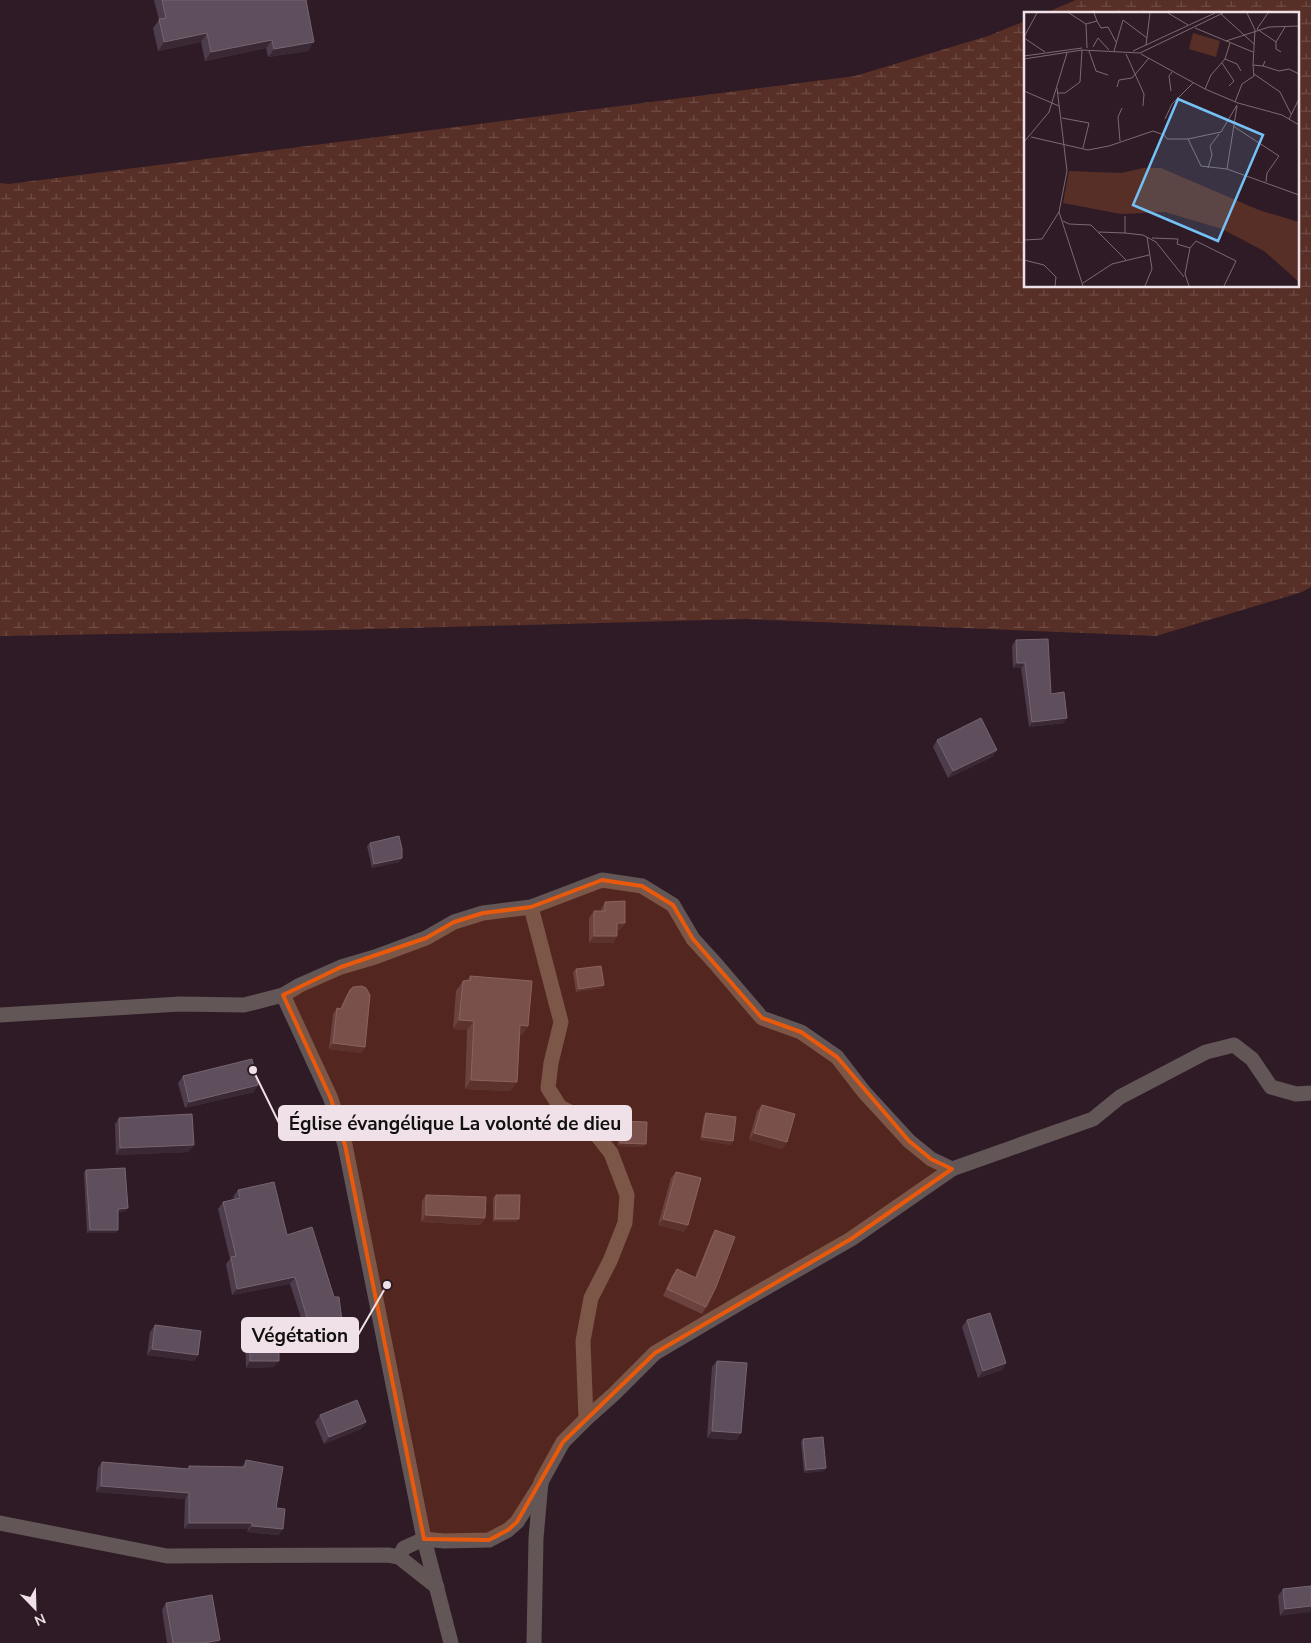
<svg xmlns="http://www.w3.org/2000/svg" width="1311" height="1643" font-family="'Nunito Sans',sans-serif">
<defs>
<pattern id="wetland-marsh" width="20" height="14" patternUnits="userSpaceOnUse" patternTransform="scale(1.25)"><rect width="20" height="14" fill="#572f26"/><path d="M1 5h8M5 5V1M11 12h8M15 12V8" fill="none" stroke="#6f4d46"/></pattern>
</defs>
<rect width="100%" height="100%" fill="#2f1b25"/>
<path fill="url(#wetland-marsh)" d="M1076 0H1311V587L1302 592 1156 636 745 619 337 630 0 636V183L9 184 855 76 988 36 1025 21V286H1297V14H1043Z"/>
<g fill="none" stroke-linecap="round" stroke-linejoin="round">
<g stroke="#625657" stroke-width="15">
<path d="M531 907 561 1022 551 1063 548 1088 560 1107 585 1120 611 1153 627 1195 625 1223 610 1261 591 1298 583 1341 586 1419"/>
<path d="M283 995 300 985 341 967 375 957 426 938 454 922 483 913 531 907 602 880 642 886 673 905 693 939 715 963 762 1018 801 1032 837 1057 864 1092 909 1141 931 1159 952 1169"/>
<path d="M0 1015 180 1004 244 1005 283 995 331 1099 345 1145 424 1539 451 1643"/>
<path d="M0 1523 167 1556 388 1555 399 1557 437 1587"/>
<path d="M399 1557 404 1548 424 1539 444 1541 489 1540 508 1530 517 1522 541 1484"/>
<path d="M534 1643 536 1538 541 1482 563 1442 586 1419 614 1394 655 1353 743 1301 851 1239 952 1169 1093 1119 1120 1097 1206 1052 1234 1045 1252 1059 1271 1087 1296 1094 1311 1093"/>
</g>
</g>
<g fill="#4d3c4c">
<path d="M154 0H306L308 51 268 57 266 48 205 61 201 42 158 51 153 28 159 20Z"/>
<path d="M1016 640 1051 694 1064 723 1029 727 1021 668H1013L1012 646Z"/>
<path d="M937 740 997 750 992 757 948 778 933 747Z"/>
<path d="M370 843 402 858 399 862 372 868 367 846Z"/>
<path d="M605 902 625 923 620 930H617V936L613 943H589V918L594 911H601V909Z"/>
<path d="M576 969 604 985 601 988 576 992 573 972Z"/>
<path d="M470 976 528 1026 522 1035H520L517 1082 510 1091 465 1089 467 1030 453 1029 456 991 463 981H467Z"/>
<path d="M350 990 365 1047 361 1053 329 1049 333 1014 337 1008 340 1009 346 996Z"/>
<path d="M183 1076 254 1092 185 1108 178 1083Z"/>
<path d="M762 1105 787 1142 782 1149 749 1140 757 1111Z"/>
<path d="M706 1113 731 1145 700 1140 704 1116Z"/>
<path d="M119 1118 189 1152 116 1155 115 1124Z"/>
<path d="M621 1121 643 1147 618 1146 619 1124Z"/>
<path d="M86 1170 126 1211 118 1212V1230L116 1233H87L84 1173Z"/>
<path d="M676 1172 688 1225 684 1232 658 1225 671 1178Z"/>
<path d="M238 1190 287 1235 344 1340 279 1350 274 1367 246 1368 245 1329 250 1322 302 1321 290 1284 232 1295 226 1264 230 1259 218 1209 223 1202 234 1199 233 1197Z"/>
<path d="M426 1195 485 1218 480 1225 421 1222 422 1201Z"/>
<path d="M496 1195 516 1222H493V1198Z"/>
<path d="M715 1230 706 1307 702 1314 663 1296 672 1276 677 1269 695 1277 711 1237Z"/>
<path d="M967 1320 1006 1363 1002 1370 978 1378 962 1327Z"/>
<path d="M155 1325 198 1355 194 1361 147 1355 150 1332Z"/>
<path d="M717 1361 741 1433 736 1440 707 1438 712 1367Z"/>
<path d="M320 1415 366 1422 361 1429 324 1444 315 1422Z"/>
<path d="M803 1439 826 1468 824 1471 804 1473 801 1442Z"/>
<path d="M246 1460 276 1508 279 1535 247 1532 248 1529H184L185 1499 96 1492 98 1468 102 1462 188 1469 189 1466 242 1467Z"/>
<path d="M1311 1586 1280 1616 1278 1596 1283 1589Z"/>
<path d="M166 1603 218 1643H167L162 1610Z"/>
</g>
<g fill="#3a2835">
<path d="M207 33 201 42 158 51 164 42Z"/>
<path d="M272 40 266 48 205 61 211 52Z"/>
<path d="M314 42 308 51 268 57 274 49Z"/>
<path d="M1017 663H1025L1021 668H1013Z"/>
<path d="M1067 718 1064 723 1029 727 1032 722Z"/>
<path d="M997 750 992 757 948 778 953 771Z"/>
<path d="M402 858 399 862 372 868 374 864Z"/>
<path d="M617 923H625L620 930H612Z"/>
<path d="M594 936H617L613 943H589Z"/>
<path d="M604 985 601 988 576 992 579 989Z"/>
<path d="M459 1020 474 1021 467 1030 453 1029Z"/>
<path d="M520 1025 528 1026 522 1035 514 1034Z"/>
<path d="M333 1043 365 1047 361 1053 329 1049Z"/>
<path d="M471 1080 517 1082 510 1091 465 1089Z"/>
<path d="M258 1085 254 1092 185 1108 189 1102Z"/>
<path d="M754 1133 787 1142 782 1149 749 1140Z"/>
<path d="M702 1137 733 1141 731 1145 700 1140Z"/>
<path d="M620 1143 646 1144 643 1147 618 1146Z"/>
<path d="M194 1145 189 1152 116 1155 120 1148Z"/>
<path d="M128 1208 126 1211 116 1212 118 1209Z"/>
<path d="M426 1215 485 1218 480 1225 421 1222Z"/>
<path d="M495 1219H519L516 1222H493Z"/>
<path d="M663 1219 688 1225 684 1232 658 1225Z"/>
<path d="M90 1230H118L116 1233H87Z"/>
<path d="M295 1277 290 1284 232 1295 237 1289Z"/>
<path d="M349 1334 344 1340 274 1351 279 1344Z"/>
<path d="M152 1349 198 1355 194 1361 147 1355Z"/>
<path d="M250 1361H279L274 1367 246 1368Z"/>
<path d="M1006 1363 1002 1370 978 1378 983 1371Z"/>
<path d="M366 1422 361 1429 324 1444 329 1437Z"/>
<path d="M712 1431 741 1433 736 1440 707 1438Z"/>
<path d="M826 1468 824 1471 804 1473 806 1470Z"/>
<path d="M101 1486 189 1493 185 1499 96 1492Z"/>
<path d="M189 1523H252L248 1529H184Z"/>
<path d="M252 1526 283 1529 279 1535 247 1532Z"/>
<path d="M1311 1606V1612L1280 1616 1285 1609Z"/>
<path d="M220 1640 218 1643H204Z"/>
</g>
<g fill="#5f4e5c" stroke="#756572">
<path d="M162 0H306L314 42 274 49 272 40 211 52 207 33 164 42 159 19 166 18Z"/>
<path d="M1048 639 1051 694 1064 692 1067 718 1032 722 1025 663H1017L1016 640Z"/>
<path d="M981 718 997 750 953 771 937 740Z"/>
<path d="M399 836 402 849V858L374 864 370 843Z"/>
<path d="M625 901V923H617V936H594V911H605V902Z"/>
<path d="M601 966 604 985 579 989 576 969Z"/>
<path d="M470 976 532 981 528 1026 520 1025 517 1082 471 1080 474 1021 459 1020 463 981 471 980Z"/>
<path d="M362 986 366 988 370 995 365 1047 333 1043 337 1008 341 1009 350 990 353 987Z"/>
<path d="M252 1059 258 1085 189 1102 183 1076Z"/>
<path d="M762 1105 795 1114 787 1142 754 1133Z"/>
<path d="M706 1113 736 1117 733 1141 702 1137Z"/>
<path d="M192 1114 194 1145 120 1148 119 1118Z"/>
<path d="M621 1121 647 1122 646 1144 620 1143Z"/>
<path d="M125 1168 128 1208 118 1209V1230H90L86 1170Z"/>
<path d="M676 1172 701 1178 688 1225 663 1219Z"/>
<path d="M274 1182 287 1235 312 1227 334 1297H339L342 1321H348L349 1334 279 1344V1361H250V1322L308 1321 295 1277 237 1289 231 1257 236 1256 223 1202 240 1198 238 1190Z"/>
<path d="M426 1195 486 1197 485 1218 426 1215Z"/>
<path d="M496 1195H520L519 1219H495Z"/>
<path d="M715 1230 735 1237 716 1287 706 1307 667 1289 677 1269 696 1278Z"/>
<path d="M990 1313 1006 1363 983 1371 967 1320Z"/>
<path d="M155 1325 201 1331 198 1355 152 1349Z"/>
<path d="M717 1361 747 1363 741 1433 712 1431Z"/>
<path d="M357 1400 366 1422 329 1437 320 1415Z"/>
<path d="M823 1437 826 1468 806 1470 803 1439Z"/>
<path d="M246 1460 283 1467 276 1508 285 1509 283 1529 252 1526V1523H189V1493L101 1486 102 1462 189 1469V1466L245 1467Z"/>
<path d="M1311 1586V1606L1285 1609 1283 1589Z"/>
<path d="M212 1595 220 1640 204 1643H173L166 1603Z"/>
</g>
<path fill="#e8590c" fill-opacity="0.2" stroke="#e8590c" stroke-width="4" stroke-linejoin="round" d="M602 880 642 886 673 905 693 939 762 1018 801 1032 837 1057 909 1141 931 1159 952 1169 851 1239 655 1353 563 1442 517 1522 508 1530 489 1540 424 1539 345 1145 331 1099 283 995 341 967 426 938 454 922 483 913 531 907Z"/>
<g transform="translate(1024 12)">
<rect width="275" height="275" fill="#2f1b25"/>
<path d="M119 156H137L235 198 275 210V270L240 239 198 217 141 200 97 202 39 191 45 159 97 161Z" fill="#572f26"/>
<path d="M169 21 196 29 192 45 165 37Z" fill="#572f26"/>
<path fill="none" stroke="#7c6a73" stroke-width="1" d="M45 1 62 12M144 1 164 13M223 1 231 18 229 53 239 54 241 49M244 1 233 17 252 30V37L257 40M197 2 230 32M73 9 77 16 84 15 92 30M171 16 229 40M0 25 13 1M0 26 21 40M202 29 245 15 275 14M252 30 261 15M122 33 126 1M69 35 74 26 85 38M63 36 62 12 73 9 70 1M65 39 72 59 84 63M90 39 99 8 123 26M109 39 191 1M102 42 120 82 119 94M117 42 181 77 214 91 258 103 275 113M0 44 58 36M0 47 58 38 116 41 199 1M201 47 213 52 217 59M198 51 210 69 205 74M239 54 255 59 265 57 275 62M230 62 256 80 267 102M93 75 95 68 108 66 125 46M33 76 43 159 35 200 59 274M181 77 187 63 201 47 206 31M0 79 35 94M147 79 145 64 148 60M33 81H41L56 70 58 38M211 90 218 72 230 64 229 53M213 94 203 157 275 183M38 106 65 111 59 136M141 107 148 92 169 71M265 107 275 87M209 114 255 144 243 161 242 170M7 125 64 138 85 134 129 119 140 123 143 127H164L197 120 213 93M164 127 177 154 203 157M96 129 94 105 98 96M0 130 25 100 43 41M184 156 188 143 186 134 195 122M101 204V221L119 223 132 230 160 265M39 209 45 212 67 213 103 249M75 220 101 221M128 226 154 227 153 232 166 236M0 228 18 227 35 200M0 248 20 253 32 265 31 274M59 271 88 252 125 243M121 274 128 257 123 225M165 274 161 262 166 236 172 229 212 249 200 274"/>
<path fill="#73c1f5" fill-opacity="0.15" stroke="#73c1f5" stroke-width="2.5" d="M154 87 239 123 194 229 109 193Z"/>
<rect width="275" height="275" fill="none" stroke="#efe1e7" stroke-width="2.5"/>
</g>
<path fill="none" stroke="#efe1e7" stroke-width="2" d="M253 1070L279 1123M387 1285L358 1335"/>
<g fill="#efe1e7" stroke="#2f1b25" stroke-width="2">
<circle cx="253" cy="1070" r="5"/>
<circle cx="387" cy="1285" r="5"/>
</g>
<g fill="#efe1e7" stroke="#efe1e7" stroke-width="2">
<rect x="279" y="1106" width="352" height="34" rx="5"/>
<rect x="242" y="1318" width="116" height="34" rx="5"/>
</g>
<g font-size="19" text-anchor="middle" font-weight="bold" fill="#111">
<text x="455" y="1130">Église évangélique La volonté de dieu</text>
<text x="300" y="1342">Végétation</text>
</g>
<g transform="translate(35 1608) rotate(157)" stroke="#2f1b25" stroke-width="4" paint-order="stroke">
<path d="M0-4L9 19L0 12L-9 19Z" fill="#efe1e7"/>
<text y="-8" font-size="14" font-weight="bold" text-anchor="middle" fill="#efe1e7">N</text>
</g>
</svg>
